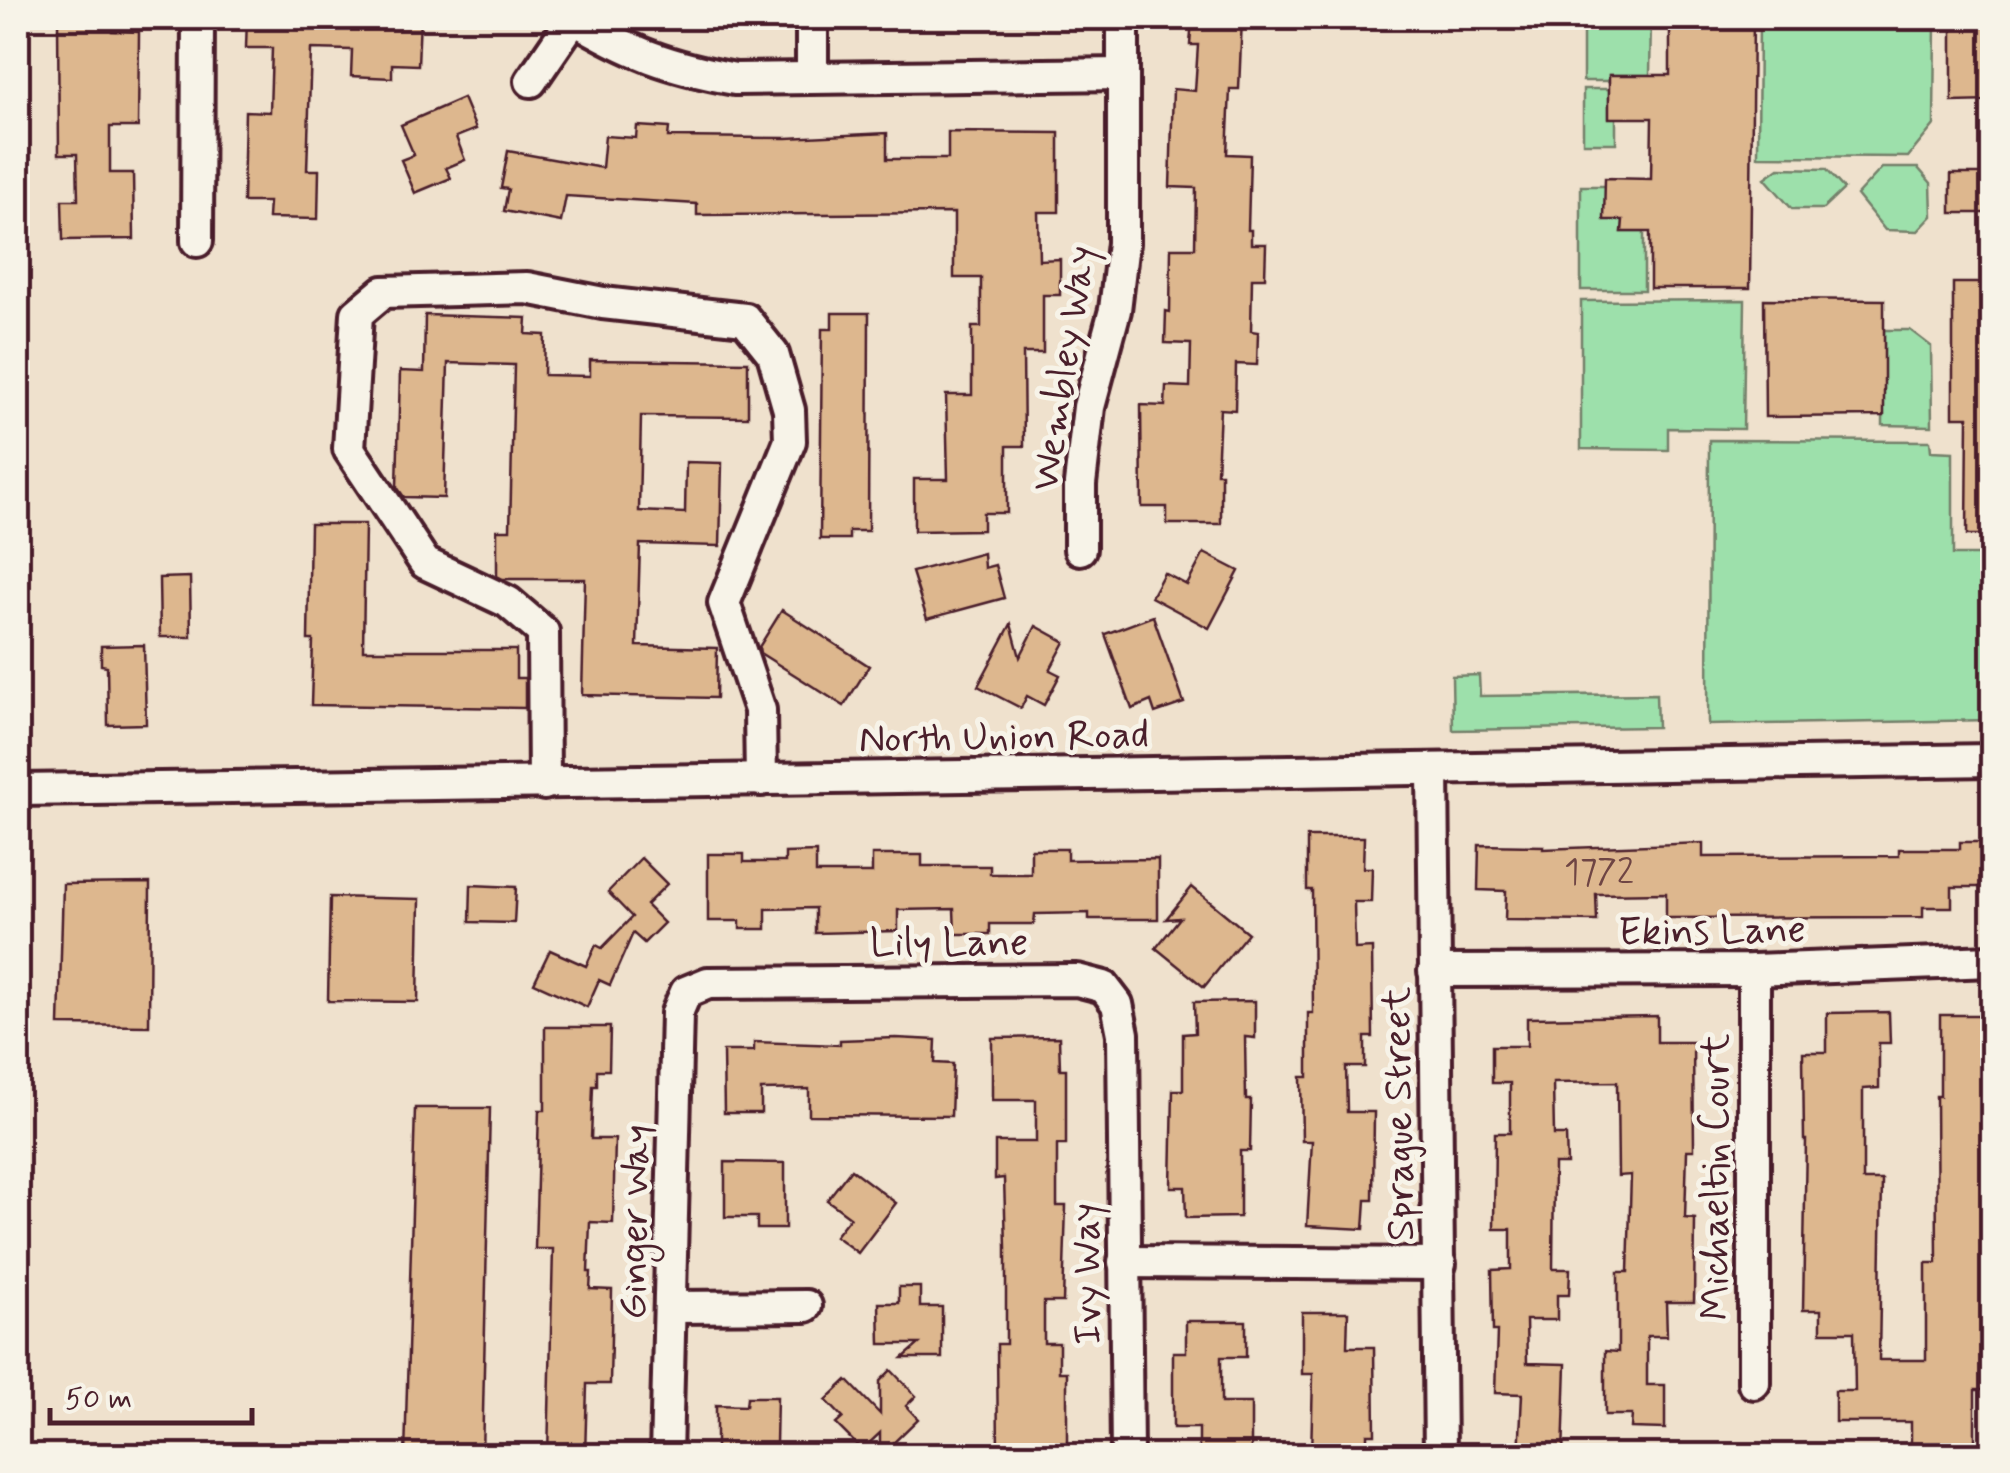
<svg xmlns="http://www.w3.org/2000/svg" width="2010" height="1473" font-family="Mynerve,sans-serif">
<rect width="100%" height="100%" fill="#efe1cd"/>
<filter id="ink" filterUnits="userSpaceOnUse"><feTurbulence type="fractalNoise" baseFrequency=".01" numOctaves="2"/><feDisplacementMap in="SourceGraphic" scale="20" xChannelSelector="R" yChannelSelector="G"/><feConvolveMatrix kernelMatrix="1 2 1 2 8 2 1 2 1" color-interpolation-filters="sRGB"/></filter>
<g filter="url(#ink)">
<g fill="#9de0ab" stroke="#74806b" stroke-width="2.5">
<path d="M1583 18H1651L1650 75H1609V81H1583Z"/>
<path d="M1759 18H1935L1934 125 1908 157 1758 156Z"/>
<path d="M1583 89H1609V117L1616 118V143H1583Z"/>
<path d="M1779 168 1826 169 1844 189 1823 209H1792L1765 178Z"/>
<path d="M1882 168H1918L1931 183 1932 216 1918 231 1885 230 1857 195Z"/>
<path d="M1581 186H1605L1623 220 1622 232H1644V290H1581Z"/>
<path d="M1745 300 1743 429 1668 428V450L1581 449V301Z"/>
<path d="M1884 330H1910L1931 346 1932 426 1883 425Z"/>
<path d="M1709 440 1930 441 1931 451 1953 452V555H1992V720L1708 725Z"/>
<path d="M1479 675 1480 696 1656 694 1657 727 1453 730 1452 676Z"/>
</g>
<g fill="#ddb78e" stroke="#4a1f2b" stroke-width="2.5">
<path d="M58 18H113L112 31 139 32 138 127H110V173H133L134 239 63 240 62 200H78L77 154H59Z"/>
<path d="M247 18H420L418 65 392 64V78L351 76 352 50 311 49 307 170H319L318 219 268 218 269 202H243L245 111 270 112 272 48H246Z"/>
<path d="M1192 18H1242L1239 89H1230L1227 154 1250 155 1248 230H1251V244H1266L1265 278H1252L1251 331 1258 332 1257 365 1236 364 1235 410 1220 409 1217 473H1221V524H1167V507H1142L1141 405 1165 406 1166 386 1190 387 1191 344 1165 343 1166 311 1170 312 1171 248H1195L1196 188 1170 187 1173 89 1195 91 1198 45H1190Z"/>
<path d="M1670 18H1753L1750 288H1650V232H1622L1623 220H1604L1605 178 1651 179 1652 118H1609V75H1670Z"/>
<path d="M1952 18H1992V101L1952 102Z"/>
<path d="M463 98 476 129 456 137 465 160 446 168 451 178 415 193 401 160 414 155 401 125Z"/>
<path d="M637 126 669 128 668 137 787 138 887 133V159H948V132L1059 133V212H1038L1039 260 1060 259V295H1043V353H1023L1024 446H1007V513H983V530L914 531V479H948L946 395H972V327H981V278H954V213L697 215V204L566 196 561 222 504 211 508 189 501 188 508 151 602 168 605 136 636 138Z"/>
<rect x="1951" y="174" width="41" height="39"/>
<path d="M1953 283H1992V535H1967L1968 417H1953Z"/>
<path d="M1764 299 1884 300V416L1765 417Z"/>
<path d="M832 313H869L868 531H849V539H820L822 329H832Z"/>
<path d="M425 315 527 318 526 334 545 335 544 375 590 376V360L748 362V417L641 416 639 511 685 513 686 462 722 463 720 546 640 544 637 646 717 648 716 698 582 695 585 579H503L497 576V530H510L514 365 448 363 444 498 404 497 397 487 400 371 424 372Z"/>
<path d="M310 524H365L363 650H516V678H525V708L311 705 313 640H308Z"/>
<path d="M983 553 984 568 995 565 1004 598 927 619 912 572Z"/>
<path d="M1204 553 1239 571 1209 628 1151 597 1164 573 1187 585Z"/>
<path d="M190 577 191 637H160L159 578Z"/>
<path d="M782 610 869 666 844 706 760 653 759 647Z"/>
<path d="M1153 616 1184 703 1155 713 1151 701 1132 709 1105 634Z"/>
<path d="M1011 624 1020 657 1036 626 1065 642 1050 670 1060 675 1044 705 1027 696 1021 708 978 686Z"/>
<path d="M144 645 146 724 108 725 107 666 101 665V646Z"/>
<path d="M1307 837H1364L1363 868H1372L1371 902H1354L1355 949 1372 948 1373 1037H1365V1067H1346L1347 1112H1374L1373 1200H1366L1364 1229 1307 1226 1312 1141H1302L1301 1077H1308V1013H1313L1312 890H1307Z"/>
<path d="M1960 842H1992V887H1952V907H1923V917L1666 918V893L1596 894 1597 921 1505 920 1506 891 1478 890 1479 845 1543 846V849L1703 843V857L1899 856V849H1960Z"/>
<path d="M1031 849H1067V860L1158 859V919H1089V913L1035 914 1034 924H990V934H955L954 909 898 910V931L815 933V908L766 909V929H740V921H708V854H744V862H785V853L816 852V873H872V855H922V866H990V874H1031Z"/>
<path d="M641 858 667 884 646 905 664 923 644 943 633 933 610 985 599 980 587 1007 534 983 550 950 586 966 596 945 602 948 632 917 608 892Z"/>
<path d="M150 883 149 1026 59 1025 63 884Z"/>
<path d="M471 885 516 887 514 923 470 922Z"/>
<path d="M1192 887 1248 933 1204 987 1156 948 1180 918 1166 919Z"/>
<path d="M330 897 420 899 418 1002 328 1001Z"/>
<path d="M1255 1001V1038L1245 1037 1246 1100H1251L1250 1151H1240V1217L1186 1218 1185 1187H1171L1173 1090H1183V1034L1195 1033 1194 1002Z"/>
<path d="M1889 1012 1890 1043H1879V1088L1863 1089V1180H1882L1879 1360H1926V1263H1937L1936 1096H1940V1015H1980V1048H1992V1254H1984L1985 1298H1992V1390H1975V1456H1911V1422H1835V1391H1855L1854 1332H1821V1310H1803L1806 1140H1804L1803 1052H1827V1013Z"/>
<path d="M1657 1016V1042H1693L1694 1150H1687L1685 1218 1695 1219 1694 1302H1666L1667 1336H1647V1385H1665V1429L1631 1428 1632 1415H1605V1351L1618 1352V1272H1628L1631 1175 1618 1176 1617 1082 1553 1083 1554 1135H1566L1567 1164H1554L1553 1269H1570L1569 1295H1557V1320H1526L1527 1363 1566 1364 1563 1456H1519L1522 1394 1495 1393 1497 1331H1493L1492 1270 1511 1269V1229H1494L1495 1133H1510V1083H1492V1046H1527V1018Z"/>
<path d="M545 1027H610L609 1070H597V1086H593L591 1139H615L613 1223 590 1222 588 1272H591L590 1289 612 1290 610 1384H587L585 1456H548L553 1249H535L539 1110H545Z"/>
<path d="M1059 1037 1060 1069H1066V1145H1057V1206H1066L1063 1302H1044V1343H1059V1372H1067V1456H998L997 1344H1006V1247L1004 1178 995 1179V1142H1036V1100H992V1038Z"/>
<path d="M896 1038 936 1040 935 1063 953 1064 951 1116 809 1115V1089L761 1090V1113H724L723 1051H754V1042L840 1045V1040Z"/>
<path d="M415 1108H490L482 1456H405Z"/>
<path d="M725 1162 785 1163V1229H757V1217H725Z"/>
<path d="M851 1169 896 1203 858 1253 835 1236 850 1217 827 1200Z"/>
<path d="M899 1287H920V1307H942V1358H903L919 1344H880L879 1303H899Z"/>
<path d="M1302 1312H1348L1347 1347H1374L1375 1434H1367V1456H1311L1313 1374H1302Z"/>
<path d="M1186 1321H1246V1357H1221V1403H1251V1456H1199V1428H1173V1352H1186Z"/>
<path d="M891 1370 916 1396 906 1406 918 1419 880 1456V1433L862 1450 836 1424 843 1418 826 1400 847 1380 880 1414V1381Z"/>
<path d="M747 1397H777L776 1444H752L751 1456H716V1405L746 1406Z"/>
</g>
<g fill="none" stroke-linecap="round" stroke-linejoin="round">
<g stroke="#4a1f2b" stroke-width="38">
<g id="minor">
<path d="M573 18C631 53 669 67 735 79L1122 74"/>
<path d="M812 18V77"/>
<path d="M531 81 574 18"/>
<path d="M197 241 198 18"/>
<path d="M1080 549V484L1089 407 1115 310 1123 243V18"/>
<path d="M1433 770 1440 1456"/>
<path d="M544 784 543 632 508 602 425 563 349 449 357 314 383 292 527 288 603 303 745 319 773 354 789 410 790 441 724 603 760 710 761 780"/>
<path d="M18 790C676 780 1334 772 1992 760"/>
<path d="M1754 970V1383"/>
<path d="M1434 971 1754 970 1992 961"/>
<path d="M1124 1262 1440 1264"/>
<path d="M671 1307 806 1306"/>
<path d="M666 1456 677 1013 686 992 708 983 1077 980 1104 987 1117 1004 1123 1034 1127 1456"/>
</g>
</g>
<use href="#minor" stroke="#f7f3e8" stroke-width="30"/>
</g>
</g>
<g text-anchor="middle" stroke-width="10" stroke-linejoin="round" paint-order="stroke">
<g font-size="35" fill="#6f4544">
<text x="1599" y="883">1772</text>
</g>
<g font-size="40" fill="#4a1f2b" stroke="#f7f3e8">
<text transform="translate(1062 368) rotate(-81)" y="14">Wembley Way</text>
<text transform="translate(1004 735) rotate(-1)" y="14">North Union Road</text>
<text transform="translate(1712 929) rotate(-1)" y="14">Ekins Lane</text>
<text x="949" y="955">Lily Lane</text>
<text transform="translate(1397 1114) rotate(-91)" y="14">Sprague Street</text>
<text transform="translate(1714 1177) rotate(-90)" y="14">Michaeltin Court</text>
<text transform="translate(633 1222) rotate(-89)" y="14">Ginger Way</text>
<text transform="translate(1085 1274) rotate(-91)" y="14">Ivy Way</text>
</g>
</g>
<rect width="2010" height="1473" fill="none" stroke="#f7f3e8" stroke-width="60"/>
<rect x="30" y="30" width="1950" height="1413" fill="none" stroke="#4a1f2b" stroke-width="4" filter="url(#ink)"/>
<path d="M50 1408v15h202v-15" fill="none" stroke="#4a1f2b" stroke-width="5"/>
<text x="65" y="1408" font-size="30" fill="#4a1f2b" stroke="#f7f3e8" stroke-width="8" paint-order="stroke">50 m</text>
</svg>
